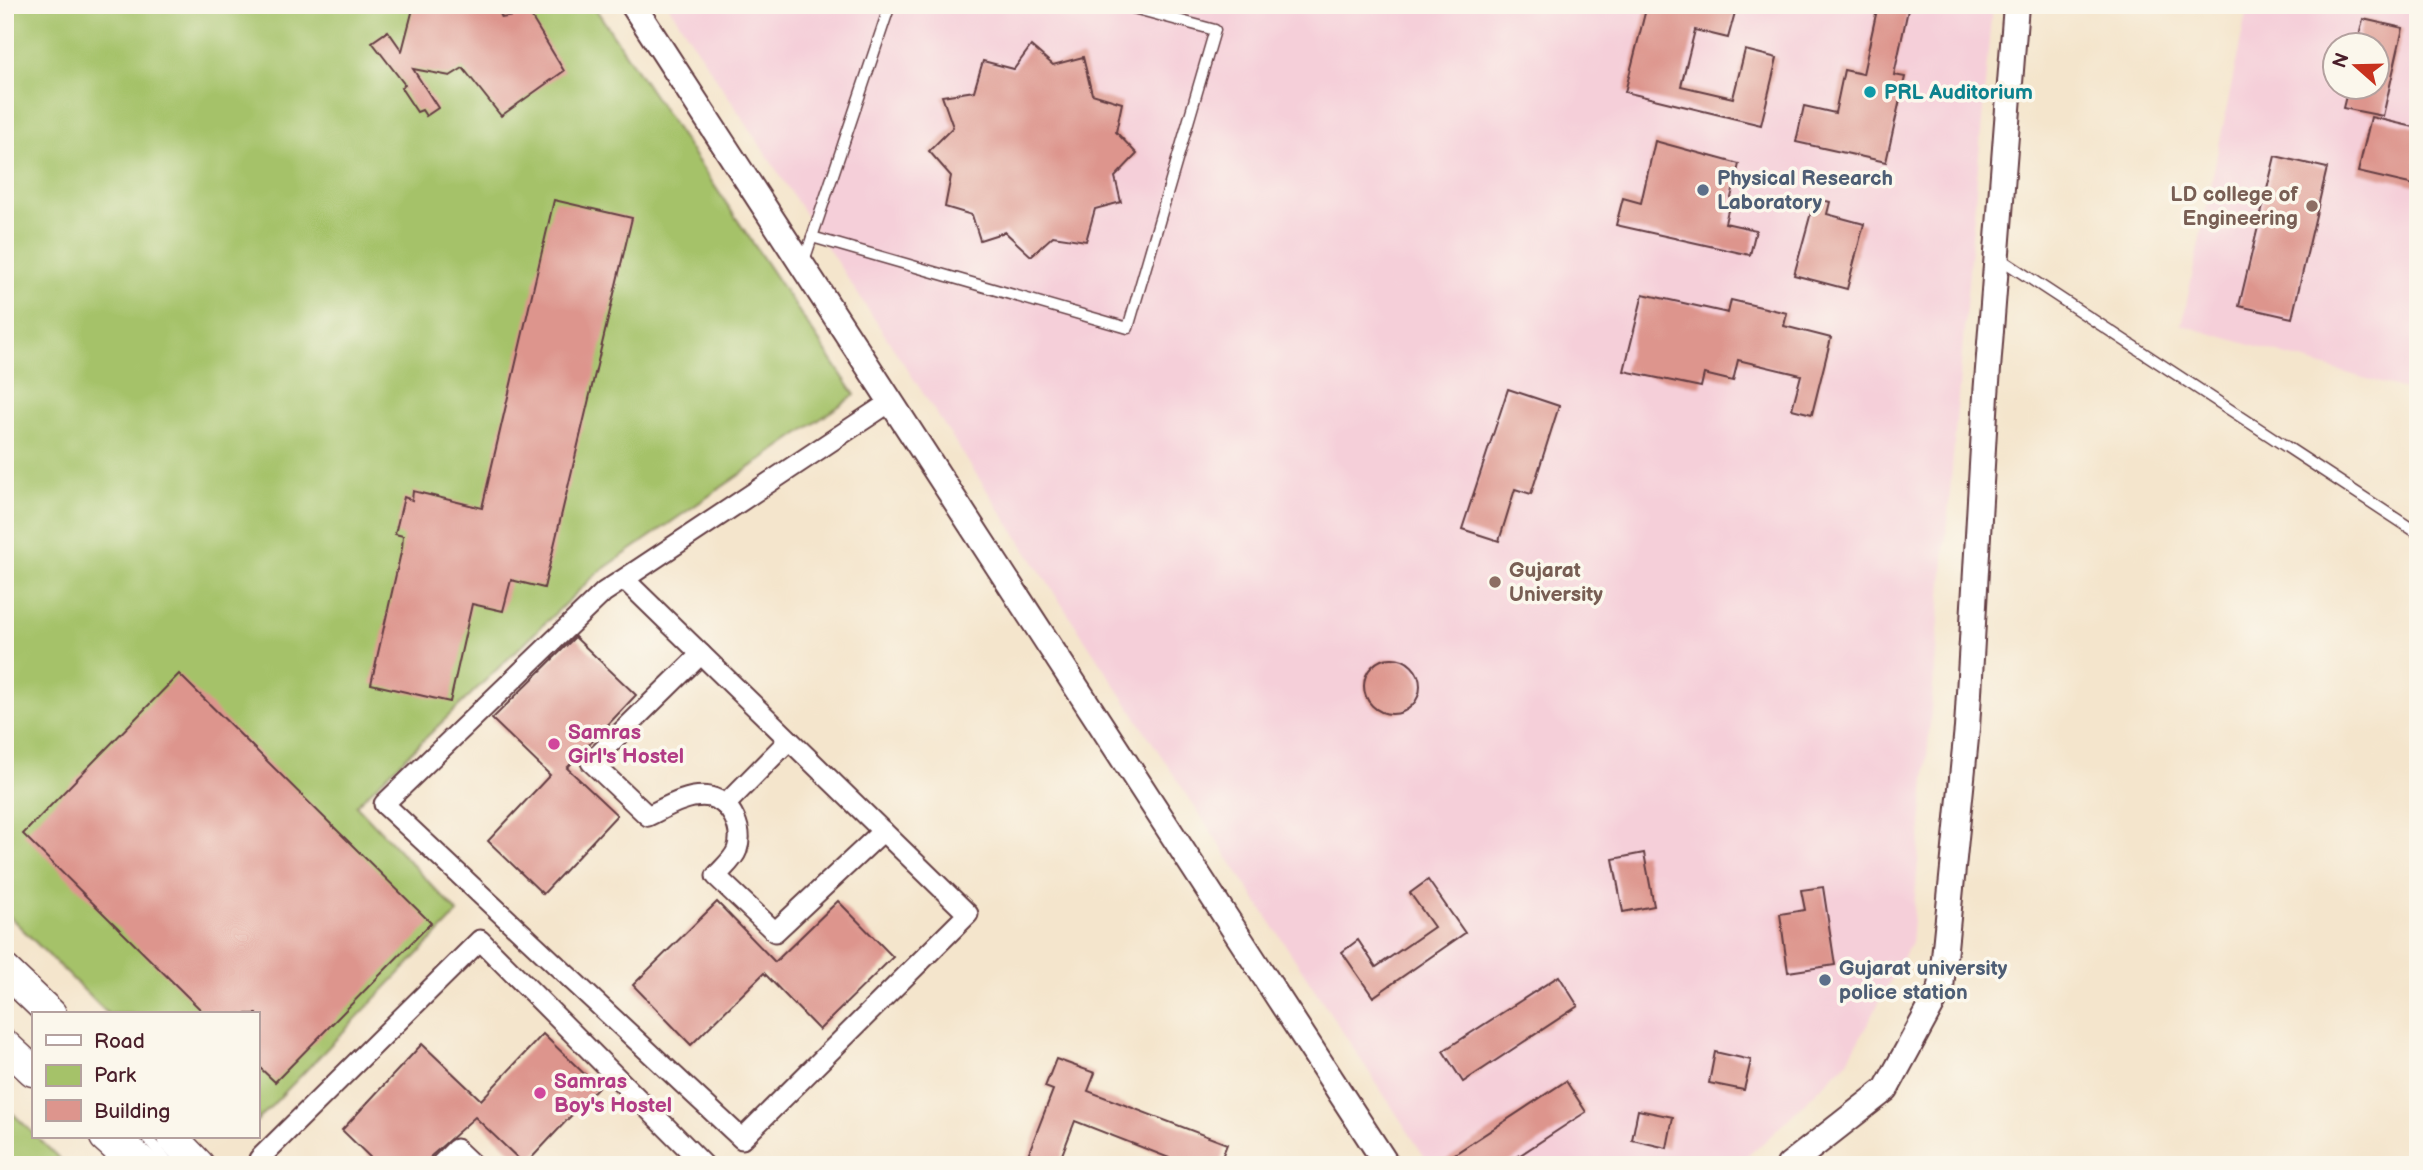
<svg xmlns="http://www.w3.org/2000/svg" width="2423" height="1170" font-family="'Balsamiq Sans',sans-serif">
<rect width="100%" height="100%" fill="#fbf7ec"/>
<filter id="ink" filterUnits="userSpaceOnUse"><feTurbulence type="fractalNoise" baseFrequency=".0143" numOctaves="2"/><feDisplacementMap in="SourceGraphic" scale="14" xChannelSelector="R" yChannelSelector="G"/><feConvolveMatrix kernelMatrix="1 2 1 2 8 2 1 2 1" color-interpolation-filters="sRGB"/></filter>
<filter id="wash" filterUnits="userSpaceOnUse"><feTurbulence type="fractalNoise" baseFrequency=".00686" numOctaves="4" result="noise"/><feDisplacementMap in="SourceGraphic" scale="28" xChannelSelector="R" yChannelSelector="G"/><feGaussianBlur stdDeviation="1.57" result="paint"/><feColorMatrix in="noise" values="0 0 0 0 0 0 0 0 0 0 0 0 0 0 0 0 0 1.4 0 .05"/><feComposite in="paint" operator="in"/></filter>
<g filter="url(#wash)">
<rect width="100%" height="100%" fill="#f4e5cc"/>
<g fill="#f5cfd9" fill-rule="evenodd">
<path d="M668 5H1992L1911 943 1847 1062 1759 1147 1733 1165H1430Z"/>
<path d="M2248 5H2418V394L2182 325ZM2336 46H2378V88H2336Z"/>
</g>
<g fill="#a5c269" stroke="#78704a" stroke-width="2">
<path d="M5 5H593L855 395 596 574 356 805 458 913 257 1121V1014H108L5 912Z"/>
<path d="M5 1106 33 1133V1137H37L66 1165H5Z"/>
</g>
<g id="blocks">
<g fill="#dd958d">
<path d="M414 5H496L502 18 529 13 564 71 501 116 463 68 450 76 413 69 438 108 426 116 422 110 417 112 401 88 405 85 372 42 388 31 402 51Z"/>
<path d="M1647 5H1737L1728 38 1695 30 1681 86 1733 98 1745 50 1777 58 1761 125 1625 92Z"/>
<path d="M1878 5H1909L1894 75 1905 77 1886 162 1796 142 1804 106 1835 113 1844 70 1863 74Z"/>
<path d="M2363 19 2403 28 2383 116 2343 108 2348 88H2377V46H2357Z"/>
<path d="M1031 46 1053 65 1083 57 1092 94 1122 103 1116 132 1137 154 1115 177 1121 202 1095 209 1086 241 1053 236 1031 256 1005 232 980 240 972 215 945 207 951 176 929 151 953 127 942 96 974 91 983 61 1014 69Z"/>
<path d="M2371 117 2418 128V186L2358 172Z"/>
<path d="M1655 141 1739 164 1725 223 1756 230 1750 255 1616 225 1623 198 1641 203Z"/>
<path d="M2275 156 2327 168 2292 318 2239 306Z"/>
<path d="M1815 198 1830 202 1827 214 1864 224 1847 289 1794 275Z"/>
<path d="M554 200 632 218 544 588 511 580 503 611 472 604 450 702 371 684 402 548 403 536 395 534 404 497 412 500 413 491 482 508Z"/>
<path d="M1643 294 1728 313 1731 300 1787 313 1784 326 1831 338 1812 414 1792 409 1801 375 1738 360 1733 381 1704 374 1701 387 1624 371Z"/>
<path d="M1508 389 1559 406 1531 494 1515 489 1499 541 1462 529Z"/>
<path d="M575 637 636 695 567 768 617 815 543 894 488 841 550 775 492 719Z"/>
<circle cx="1392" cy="686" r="28"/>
<path d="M179 674 431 923 275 1082 257 1065V1014H205L23 834Z"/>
<path d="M1644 853 1654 906 1623 912 1613 859Z"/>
<path d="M1428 880 1465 933 1373 997 1342 952 1358 940 1376 967 1434 927 1410 893Z"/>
<path d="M1823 887 1835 965 1788 972 1780 914 1805 910 1801 890Z"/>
<path d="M838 901 893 957 819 1030 764 973 691 1045 633 985 717 902 775 962Z"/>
<path d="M1559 976 1578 1006 1463 1082 1443 1051Z"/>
<path d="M543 1034 598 1087 525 1165 475 1117 431 1156 428 1165H378L342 1130 422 1044 481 1100Z"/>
<path d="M1715 1052 1751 1060 1744 1090 1709 1083Z"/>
<path d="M1056 1059 1095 1073 1088 1091 1227 1144 1219 1165H1170L1172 1159 1075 1121 1058 1165H1024L1053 1090 1045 1087Z"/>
<path d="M1566 1081 1586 1112 1575 1119 1505 1165H1438Z"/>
<path d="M1638 1110 1673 1117 1667 1148 1632 1140Z"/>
</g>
</g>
</g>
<g filter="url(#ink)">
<use href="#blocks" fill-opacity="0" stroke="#643d43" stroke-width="2"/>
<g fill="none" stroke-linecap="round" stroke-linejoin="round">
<g stroke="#643d43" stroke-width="13">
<g id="service">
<path d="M812 237 1128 328 1215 30 1122 5"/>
<path d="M1999 258 2418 533"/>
<path d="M803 264 890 5"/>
<path d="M129 1137 161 1165"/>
<path d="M146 1137 171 1165"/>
</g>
</g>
<g stroke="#643d43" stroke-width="23">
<g id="minor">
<path d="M624 579 968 914 742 1139 384 804 604 592 624 579 890 402"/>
<path d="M701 654 591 762 648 816C666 807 689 793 710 797 732 802 744 830 737 850 734 859 722 869 716 876L775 932 883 831"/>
<path d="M725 805 789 740"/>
<path d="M260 1165 259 1159 480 940 704 1165"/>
<path d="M440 1165 456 1149 473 1165"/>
</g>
</g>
<g stroke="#643d43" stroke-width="28">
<g id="tertiary">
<path d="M633 5 1387 1165"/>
<path d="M1789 1165 1886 1089 1941 988 1967 728 1986 395 2016 5"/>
</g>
</g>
<g stroke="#643d43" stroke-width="33">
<g id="primary">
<path d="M5 970 51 1014"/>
<path d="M5 1045 33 1071"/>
<path d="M105 1137 136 1165"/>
<path d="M172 1137 199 1165"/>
</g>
</g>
<use href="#service" stroke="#fff" stroke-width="10"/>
<use href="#minor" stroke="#fff" stroke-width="19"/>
<use href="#tertiary" stroke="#fff" stroke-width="24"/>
<use href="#primary" stroke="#fff" stroke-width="30"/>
</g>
</g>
<circle fill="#0f9aa8" stroke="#fbf7ec" stroke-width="2.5" cx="1870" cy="92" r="7"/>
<g fill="#5c6f8a" stroke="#fbf7ec" stroke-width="2.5">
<circle cx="1703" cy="190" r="7"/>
<circle cx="1825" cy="980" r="7"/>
</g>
<g fill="#8d6e63" stroke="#fbf7ec" stroke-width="2.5">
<circle cx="2312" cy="206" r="7"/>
<circle cx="1495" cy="582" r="7"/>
</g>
<g fill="#d1479c" stroke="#fbf7ec" stroke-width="2.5">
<circle cx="554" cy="744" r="7"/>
<circle cx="540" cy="1093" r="7"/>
</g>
<g text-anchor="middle" stroke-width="7" stroke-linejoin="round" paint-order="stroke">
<g font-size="21" font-weight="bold" fill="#0d838f" stroke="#fbf7ec" text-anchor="start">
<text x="1884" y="99">PRL Auditorium</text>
</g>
<g font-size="21" font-weight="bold" fill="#4e5e75" stroke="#fbf7ec" text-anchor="start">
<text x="1717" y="185">Physical Research<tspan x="1717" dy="24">Laboratory</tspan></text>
<text x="1839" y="975">Gujarat university<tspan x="1839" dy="24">police station</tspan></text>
</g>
<g font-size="21" font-weight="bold" fill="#785e54" stroke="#fbf7ec" text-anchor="end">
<text x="2298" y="201">LD college of<tspan x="2298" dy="24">Engineering</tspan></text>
<text x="1509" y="577" text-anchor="start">Gujarat<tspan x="1509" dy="24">University</tspan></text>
</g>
<g font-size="21" font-weight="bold" fill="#b23c85" stroke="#fbf7ec" text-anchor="start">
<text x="568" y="739">Samras<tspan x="568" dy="24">Girl's Hostel</tspan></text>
<text x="554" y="1088">Samras<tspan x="554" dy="24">Boy's Hostel</tspan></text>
</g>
</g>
<rect width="2423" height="1170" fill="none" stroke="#fbf7ec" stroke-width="28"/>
<rect x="32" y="1012" width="228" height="126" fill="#fbf7ec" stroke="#b4a19f" stroke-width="2"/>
<rect x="46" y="1035" width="35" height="10" fill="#ffffff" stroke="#b4a19f" stroke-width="2"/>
<text x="94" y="1048" font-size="21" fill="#4a1f2b">Road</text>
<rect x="46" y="1065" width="35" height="21" fill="#a5c269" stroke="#b4a19f" stroke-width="2"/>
<text x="94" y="1082" font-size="21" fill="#4a1f2b">Park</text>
<rect x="46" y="1100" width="35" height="21" fill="#dd958d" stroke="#b4a19f" stroke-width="2"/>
<text x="94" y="1118" font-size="21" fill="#4a1f2b">Building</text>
<g transform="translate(2356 66) rotate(290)"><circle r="33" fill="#fbf7ec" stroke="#b4a19f" stroke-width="2"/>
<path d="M0-5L12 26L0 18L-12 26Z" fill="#c8321e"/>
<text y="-10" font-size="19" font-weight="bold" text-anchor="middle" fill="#4a1f2b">N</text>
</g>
</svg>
